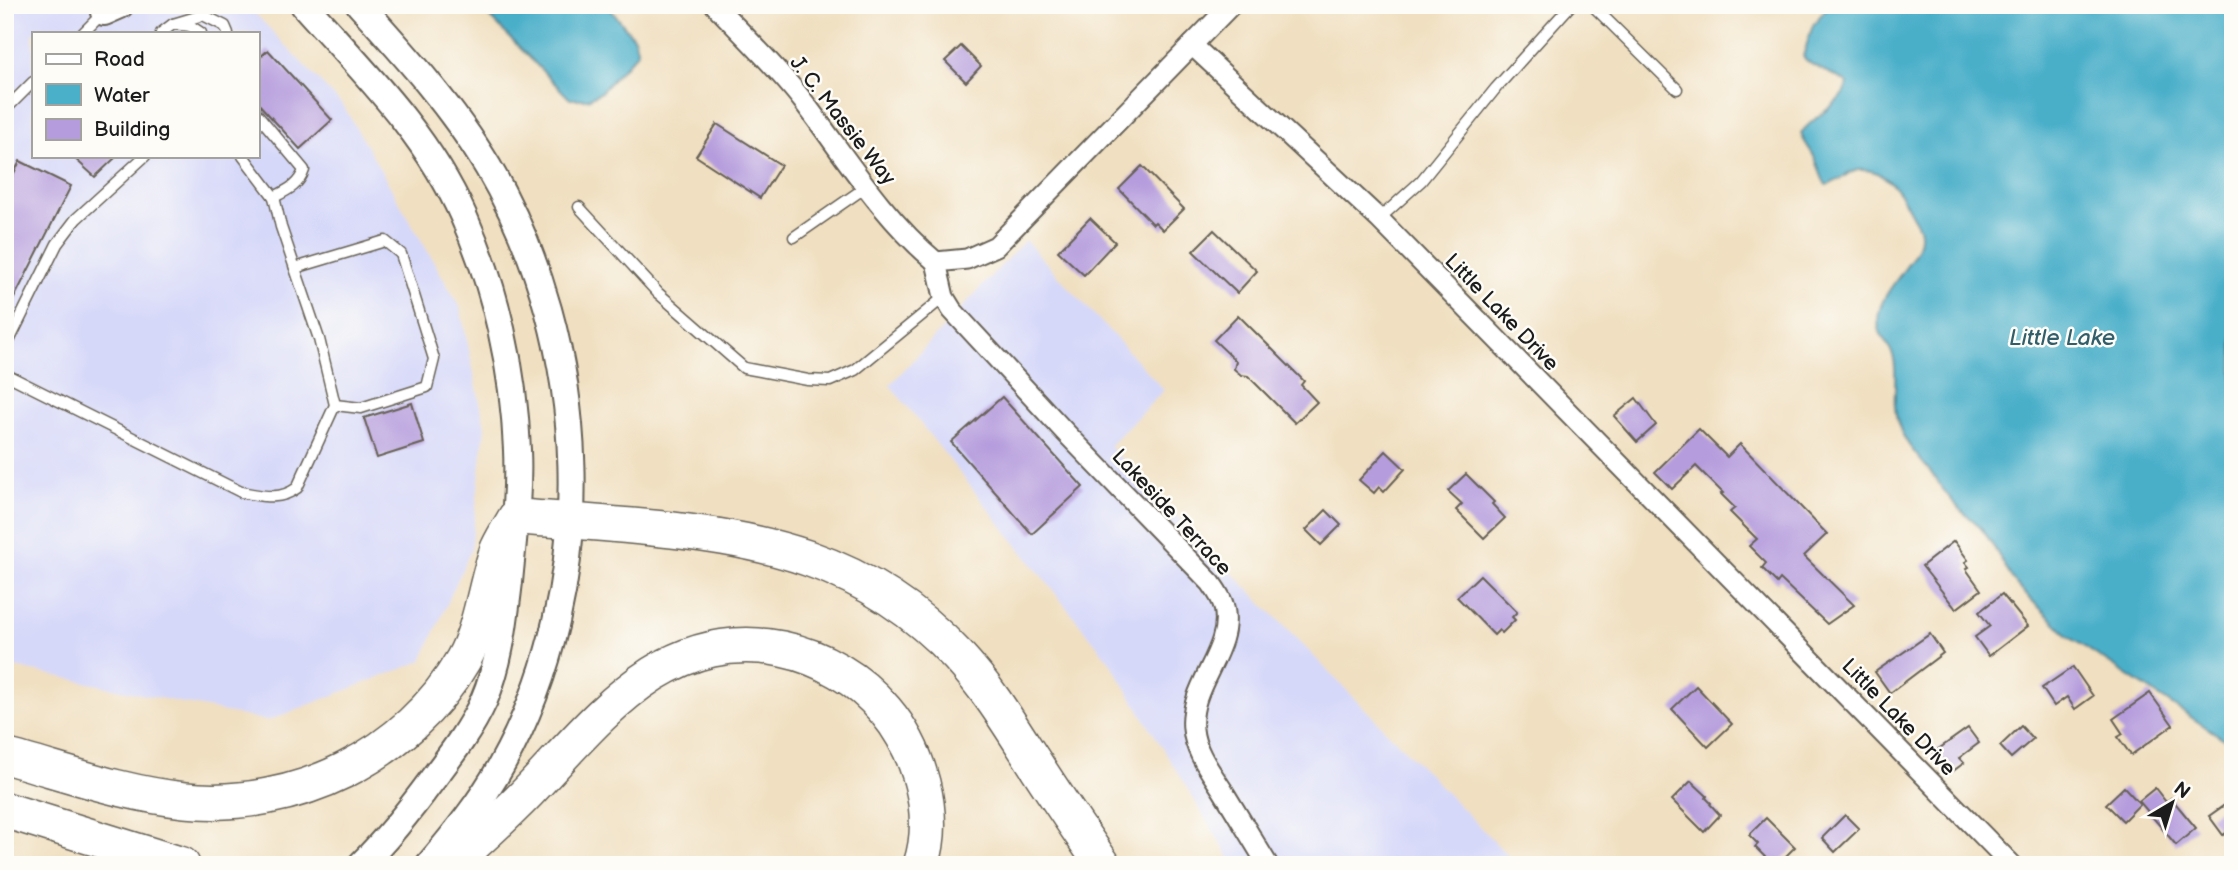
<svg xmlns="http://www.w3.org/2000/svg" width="2238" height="870" font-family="'Balsamiq Sans',sans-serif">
<rect width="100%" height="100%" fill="#fdfcf7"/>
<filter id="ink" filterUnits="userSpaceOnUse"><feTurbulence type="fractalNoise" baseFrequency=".0143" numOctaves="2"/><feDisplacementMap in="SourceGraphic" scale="14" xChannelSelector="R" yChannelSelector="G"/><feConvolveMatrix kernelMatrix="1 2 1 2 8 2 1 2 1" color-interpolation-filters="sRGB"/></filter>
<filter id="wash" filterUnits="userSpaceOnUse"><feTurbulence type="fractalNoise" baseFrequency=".00686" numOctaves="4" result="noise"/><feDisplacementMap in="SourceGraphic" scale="28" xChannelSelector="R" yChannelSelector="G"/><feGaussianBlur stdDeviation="1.57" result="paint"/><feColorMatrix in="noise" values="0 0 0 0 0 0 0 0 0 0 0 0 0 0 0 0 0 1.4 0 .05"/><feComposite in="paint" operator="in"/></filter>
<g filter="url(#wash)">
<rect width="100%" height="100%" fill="#f0dfc0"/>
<g fill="#d6d8f9" fill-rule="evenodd">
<path d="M5 5H247L344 107 460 307 485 427 471 549 422 661 267 721 5 665ZM33 33H257V156H33Z"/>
<path d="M1025 240 1164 390 1109 446 1517 865H1234L1110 662 890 385Z"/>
</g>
<g fill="#4aafc9" stroke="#336672" stroke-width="2">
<path d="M478 5H607L634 38 638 52 601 92 588 99H570Z"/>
<path d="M1829 5H2233V745L2068 636C2052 617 2032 603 2016 584 2002 566 1995 543 1979 526 1973 519 1965 515 1959 508 1950 499 1943 490 1936 479 1922 460 1905 446 1898 423 1891 402 1898 380 1894 359 1891 344 1879 339 1878 322 1877 287 1928 258 1919 228 1918 224 1914 219 1912 215 1901 193 1887 168 1859 170 1846 172 1838 183 1826 185 1821 177 1820 171 1817 163 1813 151 1804 144 1801 133 1815 114 1839 108 1848 84 1834 72 1811 69 1803 56L1813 25Z"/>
</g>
<g id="blocks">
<g fill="#b59cdd">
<path d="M961 46 981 66 966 82 945 61Z"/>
<path d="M268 50 332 120 300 149 257 102V60Z"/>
<path d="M717 124 781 165 760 198 696 156Z"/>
<path d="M72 156H117L95 177Z"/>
<path d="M20 161 71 186 5 316V191Z"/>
<path d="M1142 166 1184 209 1163 230 1155 222 1153 224 1119 189Z"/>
<path d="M1090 218 1115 242 1084 275 1058 251Z"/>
<path d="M1214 230 1257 271 1237 293 1193 251Z"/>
<path d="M1238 315 1304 381 1301 385 1317 402 1295 423 1248 376 1241 375 1234 369 1236 361 1214 340Z"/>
<path d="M1002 397 1083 487 1032 534 951 442Z"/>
<path d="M1636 398 1656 425 1637 442 1614 416Z"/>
<path d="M412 403 424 443 377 458 364 418Z"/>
<path d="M1699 429 1727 457 1740 444 1827 534 1804 556 1854 605 1827 624 1780 579 1777 583 1762 568 1766 563 1749 546 1757 539 1730 512 1735 508 1721 494 1723 493 1696 466 1672 489 1655 472Z"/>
<path d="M1386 451 1405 469 1384 492 1379 487 1374 493 1359 480Z"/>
<path d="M1466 474 1494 502 1492 504 1505 518 1484 538 1456 510 1462 504 1448 491Z"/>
<path d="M1326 510 1341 525 1321 545 1306 530Z"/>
<path d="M1954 541 1968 560 1965 562 1969 567 1966 569 1981 590 1956 609 1922 566Z"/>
<path d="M1480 575 1517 612 1512 617 1515 620 1502 633 1499 630 1494 635 1457 597Z"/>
<path d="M2002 594 2028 626 1989 656 1975 637 1990 626 1979 612Z"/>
<path d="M1930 634 1943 653 1890 693 1875 672Z"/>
<path d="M2073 667 2093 696 2075 709 2067 697 2054 706 2042 688Z"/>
<path d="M1696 686 1732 724 1708 747 1672 709Z"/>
<path d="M2150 693 2173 725 2131 755 2118 737 2123 734 2113 719Z"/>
<path d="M2021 726 2033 739 2011 758 2000 746Z"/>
<path d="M1968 728 1979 743 1959 758 1964 763 1949 774 1933 753Z"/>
<path d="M1691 781 1707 796 1706 798 1711 803 1710 804 1720 815 1704 832 1672 800Z"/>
<path d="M2124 787 2140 804 2123 821 2106 804Z"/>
<path d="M2155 788 2166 802 2171 798 2196 828 2176 845 2139 801Z"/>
<path d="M2226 804 2233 814V828L2223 835 2209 816Z"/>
<path d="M1845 815 1859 829 1835 852 1822 838Z"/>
<path d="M1766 818 1795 847 1777 865H1773L1755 847 1758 844 1749 835Z"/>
</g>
</g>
</g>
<g filter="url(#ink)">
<use href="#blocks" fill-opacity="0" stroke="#666055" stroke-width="2"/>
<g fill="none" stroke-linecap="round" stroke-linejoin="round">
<g stroke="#666055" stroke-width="13">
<g id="service">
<path d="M1592 5 1677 89"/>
<path d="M186 23 201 33"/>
<path d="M173 24 203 15 225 26 228 33"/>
<path d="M83 33 102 14"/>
<path d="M161 33 173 24 191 26"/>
<path d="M5 110 33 82"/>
<path d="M257 114 304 170C299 185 288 190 274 197"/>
<path d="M579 207 658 293 744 368 808 380 830 381 855 370 944 297"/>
<path d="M1379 219 1421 181 1496 88 1571 5"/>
<path d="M794 237 866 187"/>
<path d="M295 268 385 241 401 254 434 359 427 387 361 408 335 405"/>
<path d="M5 349 57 244 76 219 145 156"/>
<path d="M5 374 241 492C263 496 279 501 297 488L335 405 319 339 281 227 274 197 243 156"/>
</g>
</g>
<g stroke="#666055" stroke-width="23">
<g id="minor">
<path d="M715 5C744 36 777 67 803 101 845 156 882 217 936 262"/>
<path d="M1192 45 1379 219 2012 865"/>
<path d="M936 262 944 297 952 310 1065 432 1211 583C1216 590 1222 598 1224 607 1234 650 1188 685 1193 729 1195 752 1211 772 1223 791 1238 816 1253 840 1268 865"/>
<path d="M936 262 967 259 996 246 1231 5"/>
</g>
</g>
<g stroke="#666055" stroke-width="30">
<g id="secondary">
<path d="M304 5C362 70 427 134 463 215 496 288 514 370 517 450 519 494 513 538 509 582 504 622 500 663 484 700 471 729 451 755 432 780 410 810 388 838 361 865"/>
<path d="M360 5C406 56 453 108 488 167 592 344 602 585 501 766 481 802 455 834 429 865"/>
<path d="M104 12 120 5"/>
</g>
</g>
<g stroke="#666055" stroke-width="38">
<g id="motorway">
<path d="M5 756C64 772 124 794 185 800 295 811 408 756 463 660 482 626 485 585 498 549 503 538 510 527 516 517 555 519 593 523 632 526 759 537 867 558 958 656 987 687 1009 723 1032 759 1055 795 1079 830 1103 865"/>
<path d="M5 810 182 865"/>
<path d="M450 865C477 841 503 818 528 792 599 718 665 626 782 649 822 657 859 679 885 710 919 750 938 814 921 865"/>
</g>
</g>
<use href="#service" stroke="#fff" stroke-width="10"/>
<use href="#minor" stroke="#fff" stroke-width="19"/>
<use href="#secondary" stroke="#fff" stroke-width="26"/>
<use href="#motorway" stroke="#fff" stroke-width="35"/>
</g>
</g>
<g text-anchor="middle" stroke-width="5" stroke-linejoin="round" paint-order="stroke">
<g font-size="21" fill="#1c1c1c" stroke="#fdfcf7">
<text transform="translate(843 120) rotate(52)" y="7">J. C. Massie Way</text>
<text transform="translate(1502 312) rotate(46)" y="7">Little Lake Drive</text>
<text transform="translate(1172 512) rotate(47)" y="7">Lakeside Terrace</text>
<text transform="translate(1899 717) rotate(46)" y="7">Little Lake Drive</text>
</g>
<g font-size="23" font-style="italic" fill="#315e6a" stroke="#fdfcf7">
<text x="2062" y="345">Little Lake</text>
</g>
</g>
<rect width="2238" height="870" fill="none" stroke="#fdfcf7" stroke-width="28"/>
<rect x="32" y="32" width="228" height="126" fill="#fdfcf7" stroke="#a3a29f" stroke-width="2"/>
<rect x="46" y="54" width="35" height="10" fill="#ffffff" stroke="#a3a29f" stroke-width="2"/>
<text x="94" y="66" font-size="21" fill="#1c1c1c">Road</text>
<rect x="46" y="84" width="35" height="21" fill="#4aafc9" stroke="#a3a29f" stroke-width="2"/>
<text x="94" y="102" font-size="21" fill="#1c1c1c">Water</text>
<rect x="46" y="119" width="35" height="21" fill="#b59cdd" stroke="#a3a29f" stroke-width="2"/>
<text x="94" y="136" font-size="21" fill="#1c1c1c">Building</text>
<g transform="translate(2172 803) rotate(38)" stroke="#fdfcf7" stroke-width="5" paint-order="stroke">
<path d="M0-5L12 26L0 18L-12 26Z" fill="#1c1c1c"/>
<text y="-10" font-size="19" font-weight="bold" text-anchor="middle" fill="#1c1c1c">N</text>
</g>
</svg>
